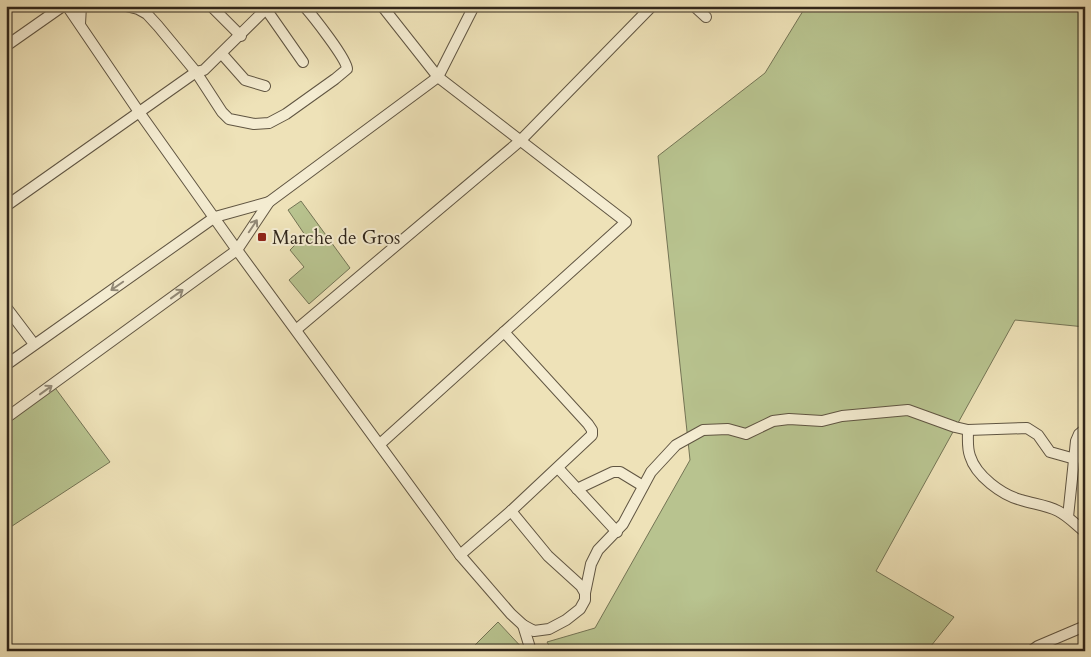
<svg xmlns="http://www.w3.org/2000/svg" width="1091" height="657" font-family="Cardo,serif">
<rect width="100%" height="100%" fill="#eee2b8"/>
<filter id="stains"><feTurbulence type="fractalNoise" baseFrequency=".004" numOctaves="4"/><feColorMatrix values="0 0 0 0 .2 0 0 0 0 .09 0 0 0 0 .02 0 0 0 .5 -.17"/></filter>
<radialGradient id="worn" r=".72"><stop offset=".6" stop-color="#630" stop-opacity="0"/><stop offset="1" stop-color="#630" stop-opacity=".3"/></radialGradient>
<g fill="#b8c38f" stroke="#747455">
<path d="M806 6H1085V327L1015 320 876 571 954 617 927 651H552L547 642 595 628 690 460 658 156 765 73Z"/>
<path d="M301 201 350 268 309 304 289 280 304 267 290 250 305 235 288 210Z"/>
<path d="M53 385 110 462 6 530V425Z"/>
<path d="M498 622 525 651H469Z"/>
</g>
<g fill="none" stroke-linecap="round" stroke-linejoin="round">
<g stroke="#605542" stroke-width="12">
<g id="minor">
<path d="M67 6 139 112 237 250 460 555 511 614 523 625 534 631 549 629 566 620 580 609 585 600V593L581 586 548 556 511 511"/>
<path d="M126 6 138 9 147 14 158 26 196 72 222 112 229 119 254 124 269 123 286 114 335 79 347 69C347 59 312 15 304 6"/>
<path d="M211 6 241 36"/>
<path d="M694 6 706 17"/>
<path d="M266 9 303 62"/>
<path d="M80 24 81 6"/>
<path d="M6 46 63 6"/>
<path d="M222 54 245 80 265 86"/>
<path d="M6 206 196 72 204 70 269 6"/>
<path d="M6 307 34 344"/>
<path d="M297 329 520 141 652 6"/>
<path d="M6 365 215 217 269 202"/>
<path d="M6 418 237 250 269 202 438 77 474 6"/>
<path d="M968 430C968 439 967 448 970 456 976 476 1002 495 1021 500 1033 504 1046 505 1058 511 1068 516 1076 525 1085 532"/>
<path d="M380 444 626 222 438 77 382 6"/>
<path d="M558 468 617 532"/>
<path d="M577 489 613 472H620L643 486"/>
<path d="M1068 517 1076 441 1079 434 1085 429"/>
<path d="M460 555 511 511 592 435V430L588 424 504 332"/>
<path d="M585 593 591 564 598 550 623 524 651 472 676 445 703 430 728 429 746 434 773 421 789 419 822 421 842 416 908 410 955 427 968 430 1027 428 1038 435 1050 452 1075 459"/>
<path d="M523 625 531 651"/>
<path d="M1031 651 1038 646 1085 626"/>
</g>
</g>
<use href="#minor" stroke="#f4ecd1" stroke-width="10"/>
</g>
<defs><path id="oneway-shaft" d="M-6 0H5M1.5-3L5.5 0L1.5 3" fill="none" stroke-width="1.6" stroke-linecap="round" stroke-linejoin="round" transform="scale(1.25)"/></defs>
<g stroke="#928976">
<use href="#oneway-shaft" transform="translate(253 226) rotate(-56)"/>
<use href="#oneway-shaft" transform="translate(117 286) rotate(145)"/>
<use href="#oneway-shaft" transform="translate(177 294) rotate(-36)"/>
<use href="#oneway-shaft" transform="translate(46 390) rotate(-36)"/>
</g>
<rect fill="#8f2418" stroke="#f4ecd1" stroke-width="2" x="257" y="232" width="10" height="10" rx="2.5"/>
<g text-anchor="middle" stroke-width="4" stroke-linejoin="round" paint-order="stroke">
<g font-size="19" fill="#30261b" stroke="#f4ecd1" text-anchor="start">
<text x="272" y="244">Marche de Gros</text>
</g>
</g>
<rect width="1091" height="657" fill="none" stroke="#eee2b8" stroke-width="25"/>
<rect x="8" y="8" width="1076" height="642" fill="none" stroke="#30261b" stroke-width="2.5"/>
<rect x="12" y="12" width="1066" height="632" fill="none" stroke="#30261b"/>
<rect width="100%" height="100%" filter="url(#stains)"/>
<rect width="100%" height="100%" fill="url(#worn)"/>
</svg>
